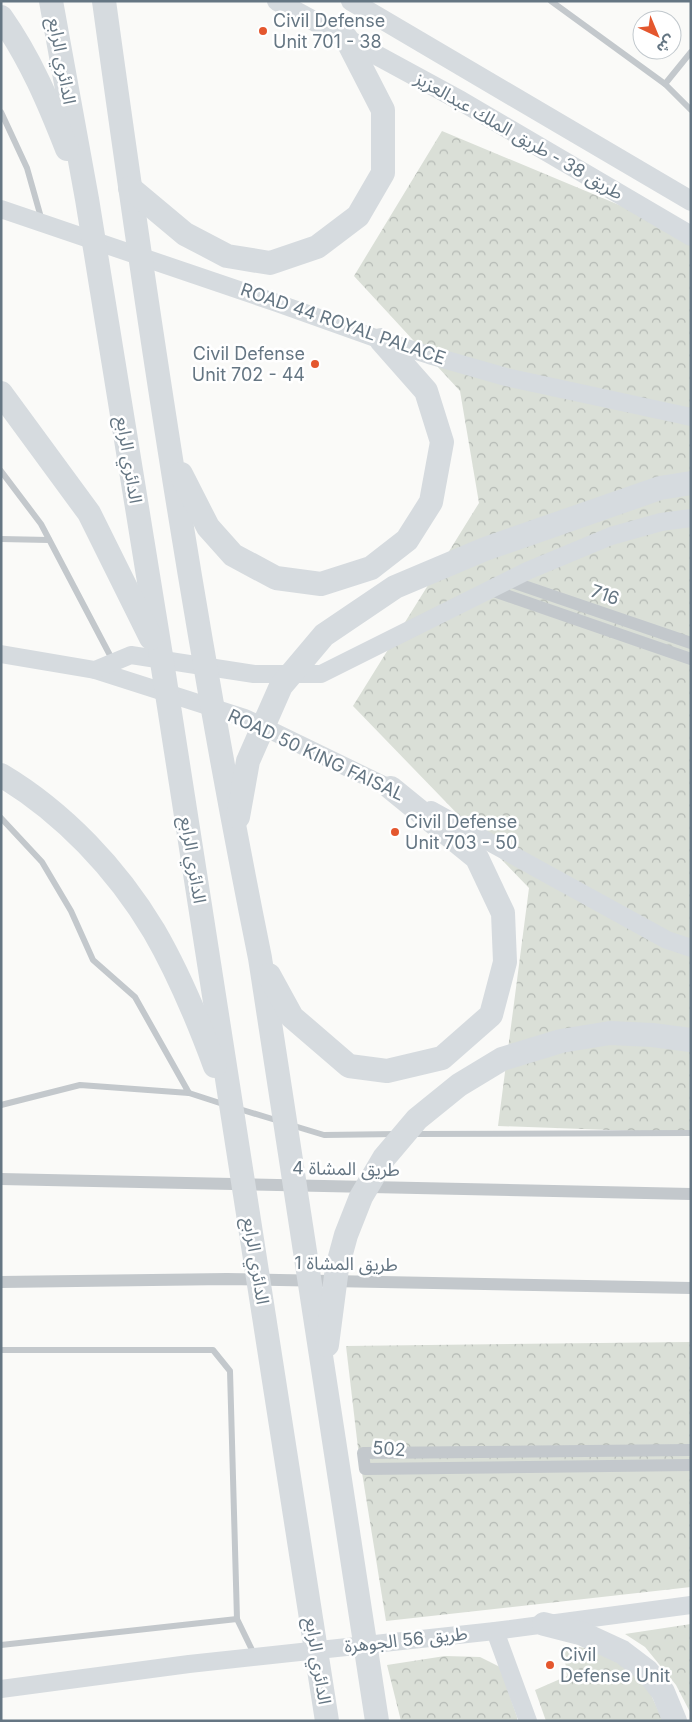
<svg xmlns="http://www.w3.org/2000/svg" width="692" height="1722" font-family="Inter,'Noto Sans Arabic',sans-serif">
<defs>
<pattern id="forest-crowns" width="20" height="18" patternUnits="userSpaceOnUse" patternTransform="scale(1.25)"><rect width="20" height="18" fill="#dadfd7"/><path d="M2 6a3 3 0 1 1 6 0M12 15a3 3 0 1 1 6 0" fill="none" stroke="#b4b9b4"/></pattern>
</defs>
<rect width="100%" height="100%" fill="#fafaf8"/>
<g fill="url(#forest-crowns)">
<path d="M442 131 691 235V1133L498 1126 529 888 353 706 479 503 460 391 354 276Z"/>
<path d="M691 1342V1587L386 1621 358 1448 346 1346Z"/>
<path d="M691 1624V1714L676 1685 645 1647 625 1634Z"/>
<path d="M563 1645 592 1649 622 1663 648 1688 663 1721H546L535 1690 567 1676Z"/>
<path d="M445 1656 480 1657 500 1667 517 1717V1721H401L387 1665Z"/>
</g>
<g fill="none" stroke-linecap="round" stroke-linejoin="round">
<g stroke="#c3c8cc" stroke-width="6">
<path d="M551 1 665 84 691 110"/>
<path d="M665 84 691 52"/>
<path d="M1 112 27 168 42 221"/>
<path d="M1 471 41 524 113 661"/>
<path d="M1 539 49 540"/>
<path d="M1 818 42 862 71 911 93 960 135 997 189 1093 80 1085 1 1105"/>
<path d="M189 1093 226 1105"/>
<path d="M236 1108 279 1121"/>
<path d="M291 1125 324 1135 397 1134"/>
<path d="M412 1134 691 1133"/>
<path d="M1 1350H213L230 1371 237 1619 255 1656"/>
<path d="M1 1645 237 1619"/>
</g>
<g stroke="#c3c8cc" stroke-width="12">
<path d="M509 581 691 643"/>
<path d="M491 590 691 659"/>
<path d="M1 1179 691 1194"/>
<path d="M1 1282 227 1279 691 1288"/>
<path d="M691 1450 363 1453 365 1469 691 1465"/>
</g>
<g stroke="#d6dbdf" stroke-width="18">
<path d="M1 209 277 303 381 340 429 355 506 377 691 417"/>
<path d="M1 654 95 670 245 718 402 794"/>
<path d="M95 670 131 655 254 674H321L527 571 611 536 661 522 691 518"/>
<path d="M431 810 667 940 691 948"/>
<path d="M495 1631 528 1721"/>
<path d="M1 1689 189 1664 495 1631 691 1605"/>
</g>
<g stroke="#d6dbdf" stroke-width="20">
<path d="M277 1 461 101 691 236"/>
<path d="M351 1 691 201"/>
</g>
<g stroke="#d6dbdf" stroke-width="24">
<path d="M51 1 87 199 163 668 327 1721"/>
<path d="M104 1C148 321 196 642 260 958L377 1721"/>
<path d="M1 17C30 58 49 103 67 149"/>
<path d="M130 188 185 234 227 256 270 263 317 247 358 216 383 173V110L346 38"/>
<path d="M1 393 89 513 151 638"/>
<path d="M181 474 208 527 233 555 276 578 321 584 371 568 407 540 431 502 442 442 426 391 381 340"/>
<path d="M1 775C63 812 117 869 154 931 179 974 198 1020 215 1066"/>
<path d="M238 817 248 761 281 686 324 635 395 587 485 549 660 488 691 483"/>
<path d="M269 975 292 1017 349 1066 387 1071 442 1058 491 1015 505 962 503 913 477 858 391 788"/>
<path d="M327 1345 337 1268 346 1235 361 1197 384 1158 417 1119 459 1085 502 1059 561 1041 610 1033 652 1035 691 1040"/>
<path d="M544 1624 583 1634 622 1652 647 1671 663 1692 675 1721"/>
</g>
</g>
<g fill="#e4572e" stroke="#fff" stroke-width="2">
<circle cx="263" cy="31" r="5"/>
<circle cx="315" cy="364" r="5"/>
<circle cx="395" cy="832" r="5"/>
<circle cx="550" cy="1665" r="5"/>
</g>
<g text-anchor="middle" stroke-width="5" stroke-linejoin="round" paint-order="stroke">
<g font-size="18" fill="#657683" stroke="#fff" text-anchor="start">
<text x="273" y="27">Civil Defense<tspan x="273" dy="21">Unit 701 - 38</tspan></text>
<text x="305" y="360" text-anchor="end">Civil Defense<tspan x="305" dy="21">Unit 702 - 44</tspan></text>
<text x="405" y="828">Civil Defense<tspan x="405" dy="21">Unit 703 - 50</tspan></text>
<text x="560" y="1661">Civil<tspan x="560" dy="21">Defense Unit</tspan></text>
</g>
<g font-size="18" fill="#657683" stroke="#fff">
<text transform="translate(62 61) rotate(80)" y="6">الدائري الرابع</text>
<text transform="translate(519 136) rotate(30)" y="6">طريق 38 - طريق الملك عبدالعزيز</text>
<text transform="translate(343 324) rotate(19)" y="6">ROAD 44 ROYAL PALACE</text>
<text transform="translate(129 460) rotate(81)" y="6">الدائري الرابع</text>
<text transform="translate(605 595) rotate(19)" y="6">716</text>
<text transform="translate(316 755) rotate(25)" y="6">ROAD 50 KING FAISAL</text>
<text transform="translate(193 860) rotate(81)" y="6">الدائري الرابع</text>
<text transform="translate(346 1169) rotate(1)" y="6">طريق المشاة 4</text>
<text transform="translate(256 1261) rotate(81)" y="6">الدائري الرابع</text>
<text transform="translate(346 1264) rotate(1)" y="6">طريق المشاة 1</text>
<text transform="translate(389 1449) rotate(4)" y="6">502</text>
<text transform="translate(406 1640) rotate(-6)" y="6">طريق 56 الجوهرة</text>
<text transform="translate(318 1661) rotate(81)" y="6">الدائري الرابع</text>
</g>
</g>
<rect width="692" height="1722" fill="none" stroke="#657683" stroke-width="5"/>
<g transform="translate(657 35) rotate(136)"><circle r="24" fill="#ffffff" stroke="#c1c8cd"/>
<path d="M0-4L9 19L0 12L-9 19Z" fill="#e4572e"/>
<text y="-8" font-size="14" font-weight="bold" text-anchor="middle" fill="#657683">ش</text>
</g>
</svg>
